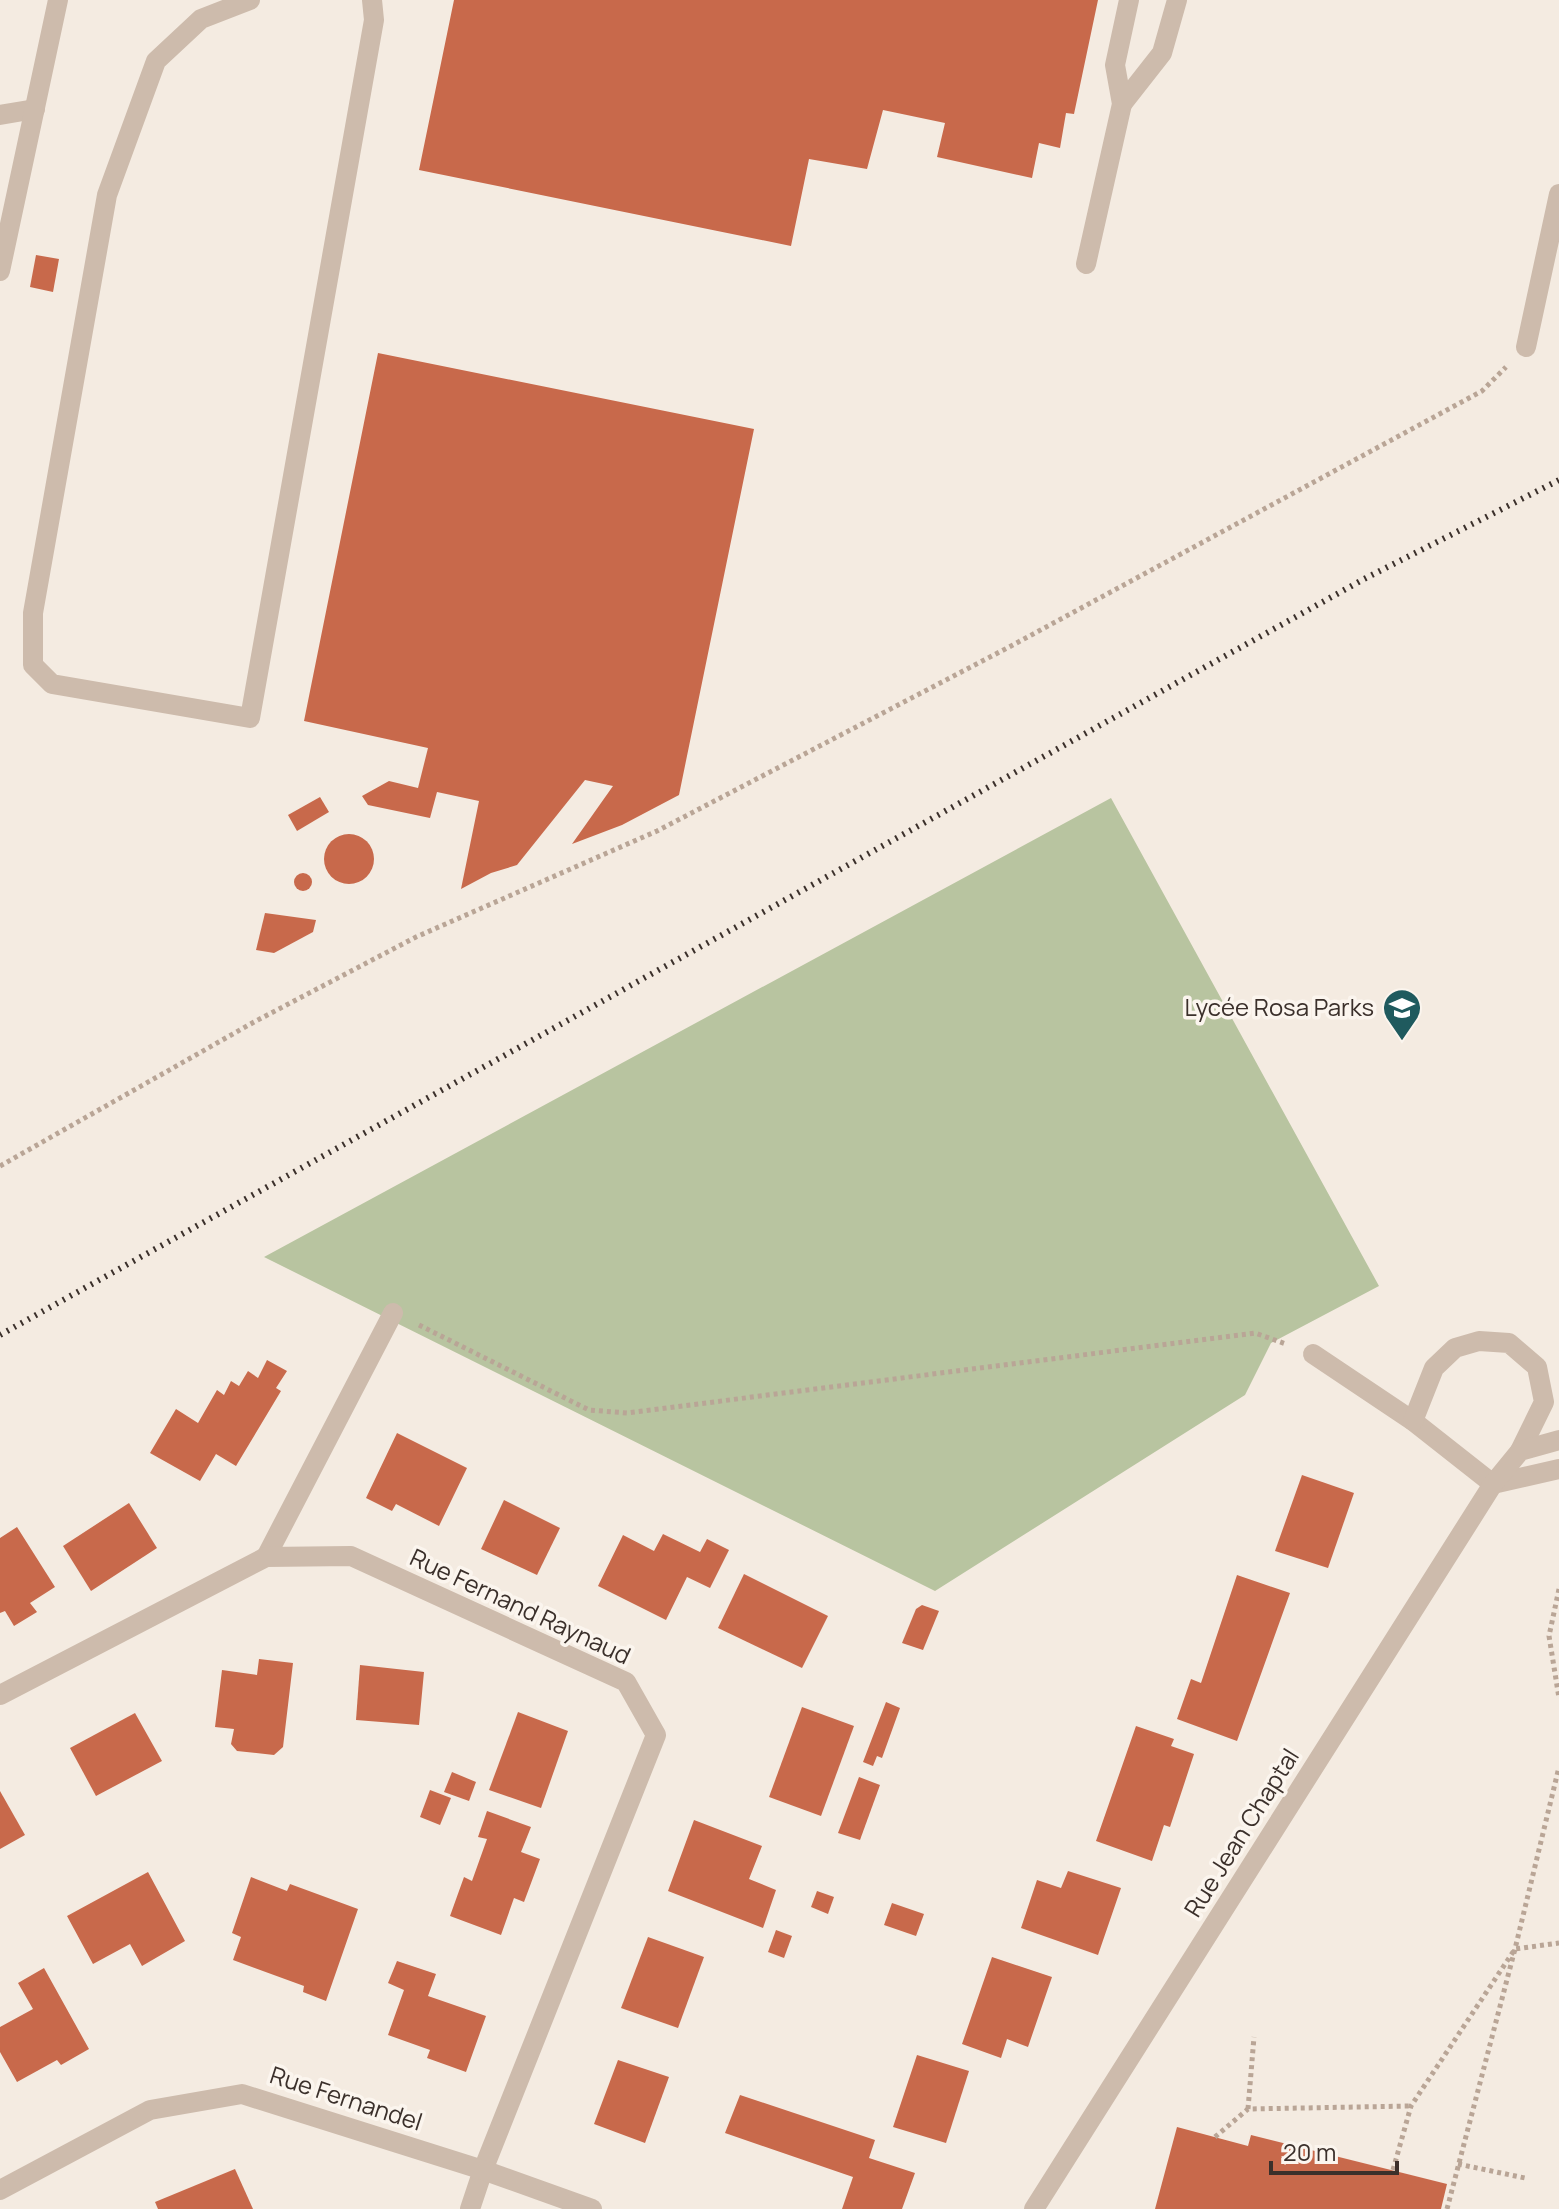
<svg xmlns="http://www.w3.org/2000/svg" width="1559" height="2209" font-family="Manrope,sans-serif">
<rect width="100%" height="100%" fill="#f4ebe1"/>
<path fill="#b8c4a0" d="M1111 798 1379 1286 1271 1343 1245 1395 935 1591 264 1257Z"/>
<g fill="#c8694b">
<path d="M454 0H1098L1074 114 1066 113 1060 148 1039 143 1032 178 937 157 945 123 883 110 867 169 809 159 791 246 419 170Z"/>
<path d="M36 255 59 259 53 292 30 287Z"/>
<path d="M378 353 754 429 679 795 622 825 572 844 613 786 585 780 517 865 491 873 461 889 479 801 437 792 430 818 368 805 362 796 389 781 418 788 428 748 304 721Z"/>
<path d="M320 797 329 812 297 831 288 815Z"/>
<circle cx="349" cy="859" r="25"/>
<circle cx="303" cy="882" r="9"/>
<path d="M265 913 316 920 313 932 274 953 256 950Z"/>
<path d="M267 1360 287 1371 276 1388 281 1391 236 1466 216 1454 200 1481 150 1453 176 1409 198 1423 217 1390 224 1395 231 1381 239 1386 248 1371 258 1378Z"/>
<path d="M397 1433 467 1468 439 1526 396 1504 392 1511 366 1498Z"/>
<path d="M1302 1475 1354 1493 1328 1568 1275 1551Z"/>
<path d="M504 1500 560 1528 537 1575 481 1549Z"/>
<path d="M129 1503 157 1548 91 1591 63 1546Z"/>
<path d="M17 1527 55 1587 30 1603 37 1612 14 1626 5 1611 0 1613V1538Z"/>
<path d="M663 1534 700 1552 707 1539 729 1550 710 1588 687 1577 666 1620 598 1586 623 1535 654 1551Z"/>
<path d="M744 1574 828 1616 802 1668 718 1628Z"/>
<path d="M1237 1575 1290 1593 1237 1741 1177 1719 1191 1679 1201 1683Z"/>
<path d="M922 1605 939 1611 923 1650 902 1643 916 1609Z"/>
<path d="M259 1659 293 1663 283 1747 274 1755 237 1751 231 1744 234 1729 215 1727 222 1670 257 1675Z"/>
<path d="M360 1665 424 1672 419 1725 356 1720Z"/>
<path d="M886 1702 900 1708 882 1758 877 1756 873 1766 863 1762Z"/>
<path d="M802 1707 854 1726 821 1816 769 1797Z"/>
<path d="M518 1712 568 1731 541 1808 489 1790Z"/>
<path d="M135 1713 162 1761 96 1796 70 1748Z"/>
<path d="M1136 1726 1174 1739 1171 1746 1194 1754 1170 1827 1164 1825 1152 1861 1096 1841Z"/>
<path d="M452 1772 476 1782 469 1801 444 1792Z"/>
<path d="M859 1777 880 1785 860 1840 838 1833Z"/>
<path d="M430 1790 451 1798 440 1825 420 1817Z"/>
<path d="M0 1791 25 1835 0 1849Z"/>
<path d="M487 1811 531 1827 521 1852 540 1859 524 1902 514 1898 501 1935 450 1916 464 1877 472 1881 487 1839 478 1837Z"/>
<path d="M694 1820 762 1846 749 1879 776 1890 763 1928 668 1891Z"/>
<path d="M1068 1871 1121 1888 1098 1955 1021 1928 1037 1880 1061 1888Z"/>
<path d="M148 1872 185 1941 142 1966 130 1944 93 1964 67 1916Z"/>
<path d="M251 1877 287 1891 290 1884 358 1909 326 2001 303 1992 304 1986 233 1960 241 1937 232 1933Z"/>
<path d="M817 1891 834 1897 828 1914 811 1907Z"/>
<path d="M892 1903 924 1914 916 1936 884 1925Z"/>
<path d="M776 1930 792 1936 784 1958 768 1952Z"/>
<path d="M648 1937 704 1957 678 2028 621 2008Z"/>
<path d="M992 1957 1052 1977 1028 2047 1007 2039 1001 2058 962 2044Z"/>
<path d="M397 1961 436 1974 428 1996 486 2016 466 2072 427 2058 430 2050 388 2035 404 1990 388 1983Z"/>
<path d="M44 1968 89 2049 61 2065 57 2060 17 2082 0 2052V2027L33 2009 18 1983Z"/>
<path d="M917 2055 969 2071 946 2143 893 2127Z"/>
<path d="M618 2060 669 2077 645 2143 594 2124Z"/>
<path d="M740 2095 875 2140 869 2158 915 2173 902 2209H842L853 2177 725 2133Z"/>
<path d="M1177 2127 1248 2146 1251 2135 1447 2184 1441 2209H1155Z"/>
<path d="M235 2169 253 2209H158L155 2202Z"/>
</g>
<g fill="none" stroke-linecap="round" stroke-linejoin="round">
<g stroke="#b9a596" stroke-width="5" stroke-dasharray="4 4" stroke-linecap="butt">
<path d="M0 1166 254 1022 416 937 657 831 1011 646 1482 391 1506 367"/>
<path d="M419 1325 589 1410 627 1413 1255 1333 1286 1344"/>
<path d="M1559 1589 1549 1636 1559 1698"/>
<path d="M1248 2109 1254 2037"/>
<path d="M1215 2137 1248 2109 1411 2106"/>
<path d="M1458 2164 1525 2178"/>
<path d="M1393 2170 1411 2106 1515 1949 1559 1943"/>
<path d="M1447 2209 1515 1949 1559 1767"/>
</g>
<g stroke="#cdbbac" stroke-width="20">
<path d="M250 0 201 19 156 61 107 195 33 613V665L52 684 250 718 374 20 372 0"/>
<path d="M1122 104 1162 53 1177 0"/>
<path d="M0 115 35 109"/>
<path d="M1086 264 1122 104 1115 65 1129 0"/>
<path d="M0 271 58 0"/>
<path d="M1526 347 1559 194"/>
<path d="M1313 1354 1413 1421 1493 1484"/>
<path d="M1413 1421 1434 1368 1455 1348 1479 1341 1509 1343 1537 1367 1544 1402 1520 1451"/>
<path d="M1493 1484 1559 1469"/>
<path d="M266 1557 393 1313"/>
<path d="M0 1695 266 1557 351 1556 626 1682 656 1735 483 2170 470 2209"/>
<path d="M0 2190 150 2110 242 2094 483 2170 592 2209"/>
<path d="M1034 2209 1493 1484 1520 1451 1559 1440"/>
</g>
<path stroke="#3b302b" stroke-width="6" stroke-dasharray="2 6" stroke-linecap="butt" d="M0 1335 1364 579 1559 480"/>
</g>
<defs>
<g id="school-pin" transform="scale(2)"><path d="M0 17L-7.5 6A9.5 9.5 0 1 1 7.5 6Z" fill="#1f5a5e" stroke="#fbf5ee"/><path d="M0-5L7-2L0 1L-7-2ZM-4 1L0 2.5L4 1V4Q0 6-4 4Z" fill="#fff"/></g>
</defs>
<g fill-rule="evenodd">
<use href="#school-pin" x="1402" y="1008"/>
</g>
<g text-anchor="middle" stroke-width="7" stroke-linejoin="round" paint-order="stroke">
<g font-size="24" fill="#3b302b" stroke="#fbf5ee" text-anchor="end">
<text x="1374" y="1016">Lycée Rosa Parks</text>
</g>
<g font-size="24" fill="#3b302b" stroke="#fbf5ee">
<text transform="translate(520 1607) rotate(25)" y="8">Rue Fernand Raynaud</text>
<text transform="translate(1242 1833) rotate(-58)" y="8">Rue Jean Chaptal</text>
<text transform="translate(346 2099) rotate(18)" y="8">Rue Fernandel</text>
</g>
</g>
<path d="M1271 2161v12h126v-12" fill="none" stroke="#3b302b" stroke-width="4"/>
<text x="1283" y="2161" font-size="24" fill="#3b302b" stroke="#fbf5ee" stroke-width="6" paint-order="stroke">20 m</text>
</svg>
